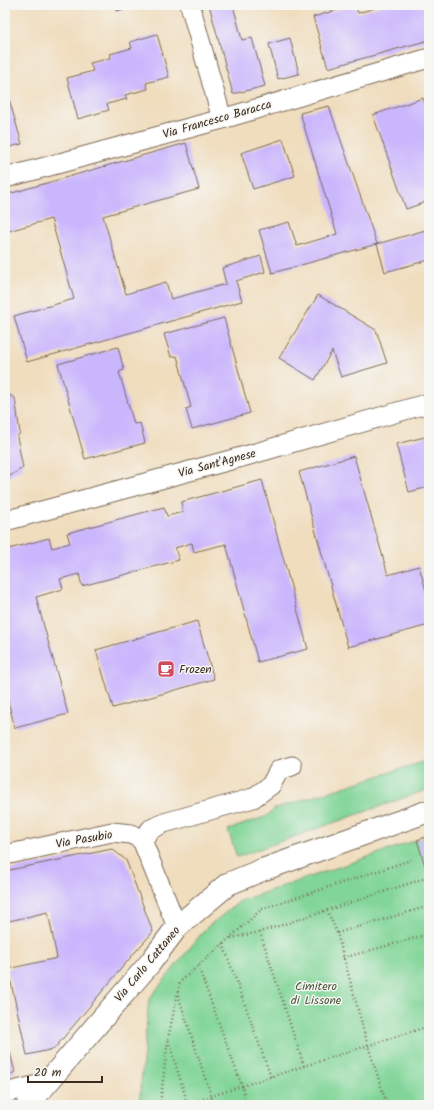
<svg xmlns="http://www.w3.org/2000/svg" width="434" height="1110" font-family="Kalam,sans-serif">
<rect width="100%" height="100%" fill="#f6f6f2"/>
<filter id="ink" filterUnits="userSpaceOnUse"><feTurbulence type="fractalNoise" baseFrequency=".025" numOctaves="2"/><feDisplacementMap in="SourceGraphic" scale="8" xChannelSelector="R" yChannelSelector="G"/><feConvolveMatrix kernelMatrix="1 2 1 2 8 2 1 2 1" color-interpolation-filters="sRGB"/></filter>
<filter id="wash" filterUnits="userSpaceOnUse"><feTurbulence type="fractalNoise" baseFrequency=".012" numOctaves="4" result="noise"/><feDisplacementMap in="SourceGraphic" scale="16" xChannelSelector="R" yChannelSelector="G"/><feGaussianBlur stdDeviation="0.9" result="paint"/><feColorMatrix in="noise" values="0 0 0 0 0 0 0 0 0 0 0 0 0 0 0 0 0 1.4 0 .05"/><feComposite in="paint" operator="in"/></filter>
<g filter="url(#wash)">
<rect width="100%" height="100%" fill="#f0ddbe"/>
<g fill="#81d598" stroke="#5e805b">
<path d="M429 760V789L237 857 228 830 267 816 274 809Z"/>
<path d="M429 836V1105H139L149 999 206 928 240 901Z"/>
</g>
<g id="blocks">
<g fill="#cab6fd">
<path d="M116 5H137L117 11Z"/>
<path d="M209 5H233L242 40 252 38 265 86 233 94Z"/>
<path d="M354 5H355L358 13 385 5H429V40L328 68 313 17Z"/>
<path d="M157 34 169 77 146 83 148 89 125 95 127 99 107 104 109 110 78 119 67 78 93 71 90 63 111 58 110 54 132 48 130 42Z"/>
<path d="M290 38 299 74 278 79 269 44Z"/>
<path d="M5 85 22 144 5 148Z"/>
<path d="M423 98 429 115V201L406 209 373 115Z"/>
<path d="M329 106 377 244 272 273 259 230 289 222 297 246 337 234 300 113Z"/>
<path d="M283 139 295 176 253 189 241 153Z"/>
<path d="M186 143 199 189 103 216 126 294 166 282 171 299 226 284 222 268 261 256 265 272 236 281 242 301 27 362 14 316 74 299 51 219 5 232V195Z"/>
<path d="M429 229V260L385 272 377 244Z"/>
<path d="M318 295 376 330 387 363 341 377 332 351 315 380 279 358Z"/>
<path d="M224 318 250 413 192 429 186 409 191 407 177 356 171 357 164 334Z"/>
<path d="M118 347 124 370 119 372 134 424 140 423 145 443 85 459 58 364Z"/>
<path d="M5 394H7L15 398 20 433 17 437 23 468 5 479Z"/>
<path d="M429 436V487L409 492 396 444Z"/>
<path d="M354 456 388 575 419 566 429 601V625L348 647 299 472Z"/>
<path d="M262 480 308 649 258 662 226 544 194 552 192 543 175 548 179 560 82 586 79 574 60 579 63 589 36 597 68 714 15 728 5 690V550L49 538 52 548 70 543 67 533 164 507 167 516 183 512 181 502Z"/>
<path d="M197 621 214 679 113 708 96 650Z"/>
<path d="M429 836V868L426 869 417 840Z"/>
<path d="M112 849 126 860 153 932 136 951 54 1049 27 1055 8 969 57 958 48 912 5 922V871Z"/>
<path d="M5 1033 15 1072 5 1078Z"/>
</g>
</g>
</g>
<g filter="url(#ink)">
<use href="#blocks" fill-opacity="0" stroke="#7a6956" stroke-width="1"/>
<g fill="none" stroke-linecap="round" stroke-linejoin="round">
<g stroke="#7a6956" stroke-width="21">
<g id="minor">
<path d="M190 5 222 119"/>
<path d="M5 178 222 119 429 58"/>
<path d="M5 521 249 455 429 403"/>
<path d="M142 840 151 829 164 823 253 798 271 785 279 770 292 766"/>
<path d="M5 855 112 832 131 834 142 840 177 927"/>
<path d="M5 1093 46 1083"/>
</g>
</g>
<g stroke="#7a6956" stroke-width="24">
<path id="tertiary" d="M28 1105 150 963 177 927 228 884 262 870 429 811"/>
</g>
<g stroke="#7a6956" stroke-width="2.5" stroke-dasharray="1 3" stroke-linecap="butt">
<path d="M327 910 337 933 368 1046 387 1105"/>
<path d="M260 932 304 1066"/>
<path d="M337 933 429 906"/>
<path d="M231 938 260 932 429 877"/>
<path d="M223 944 271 1077"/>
<path d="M343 958 429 934"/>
<path d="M178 995 214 1105"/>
<path d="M168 1039 180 982 262 909 411 860"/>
<path d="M188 1104 242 1086 198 966"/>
<path d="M160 1105 168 1039 188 1105"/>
<path d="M247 1105 242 1086 429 1026"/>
<path d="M418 1105 429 1102"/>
</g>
<use href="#minor" stroke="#fff" stroke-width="19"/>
<use href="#tertiary" stroke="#fff" stroke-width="22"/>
</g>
</g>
<defs>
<g id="cafe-square" transform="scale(0.9)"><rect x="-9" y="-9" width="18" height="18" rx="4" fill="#d1495b" stroke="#f6f6f2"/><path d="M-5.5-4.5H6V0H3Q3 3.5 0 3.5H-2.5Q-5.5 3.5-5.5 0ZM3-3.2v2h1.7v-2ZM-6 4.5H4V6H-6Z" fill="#fff"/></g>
</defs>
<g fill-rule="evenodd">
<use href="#cafe-square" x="166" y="669"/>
</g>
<g text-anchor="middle" stroke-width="3" stroke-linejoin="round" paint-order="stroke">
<g font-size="12" fill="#3b2a1e" stroke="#f6f6f2">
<text transform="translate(217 119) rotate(-16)" y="4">Via Francesco Baracca</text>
<text transform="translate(217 463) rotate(-15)" y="4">Via Sant'Agnese</text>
<text transform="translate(84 839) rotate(-10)" y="4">Via Pasubio</text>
<text transform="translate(147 964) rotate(-50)" y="4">Via Carlo Cattaneo</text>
</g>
<g font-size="12" fill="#3b2a1e" stroke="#f6f6f2" text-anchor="start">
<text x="179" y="673">Frozen</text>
</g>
<g font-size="12" fill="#4c553c" stroke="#f6f6f2">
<text x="316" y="990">Cimitero<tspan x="316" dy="14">di Lissone</tspan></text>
</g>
</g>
<rect width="434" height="1110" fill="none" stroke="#f6f6f2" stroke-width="20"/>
<path d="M28 1076v6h74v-6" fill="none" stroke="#3b2a1e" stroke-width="2"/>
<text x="34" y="1076" font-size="12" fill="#3b2a1e" stroke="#f6f6f2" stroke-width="3" paint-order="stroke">20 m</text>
</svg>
